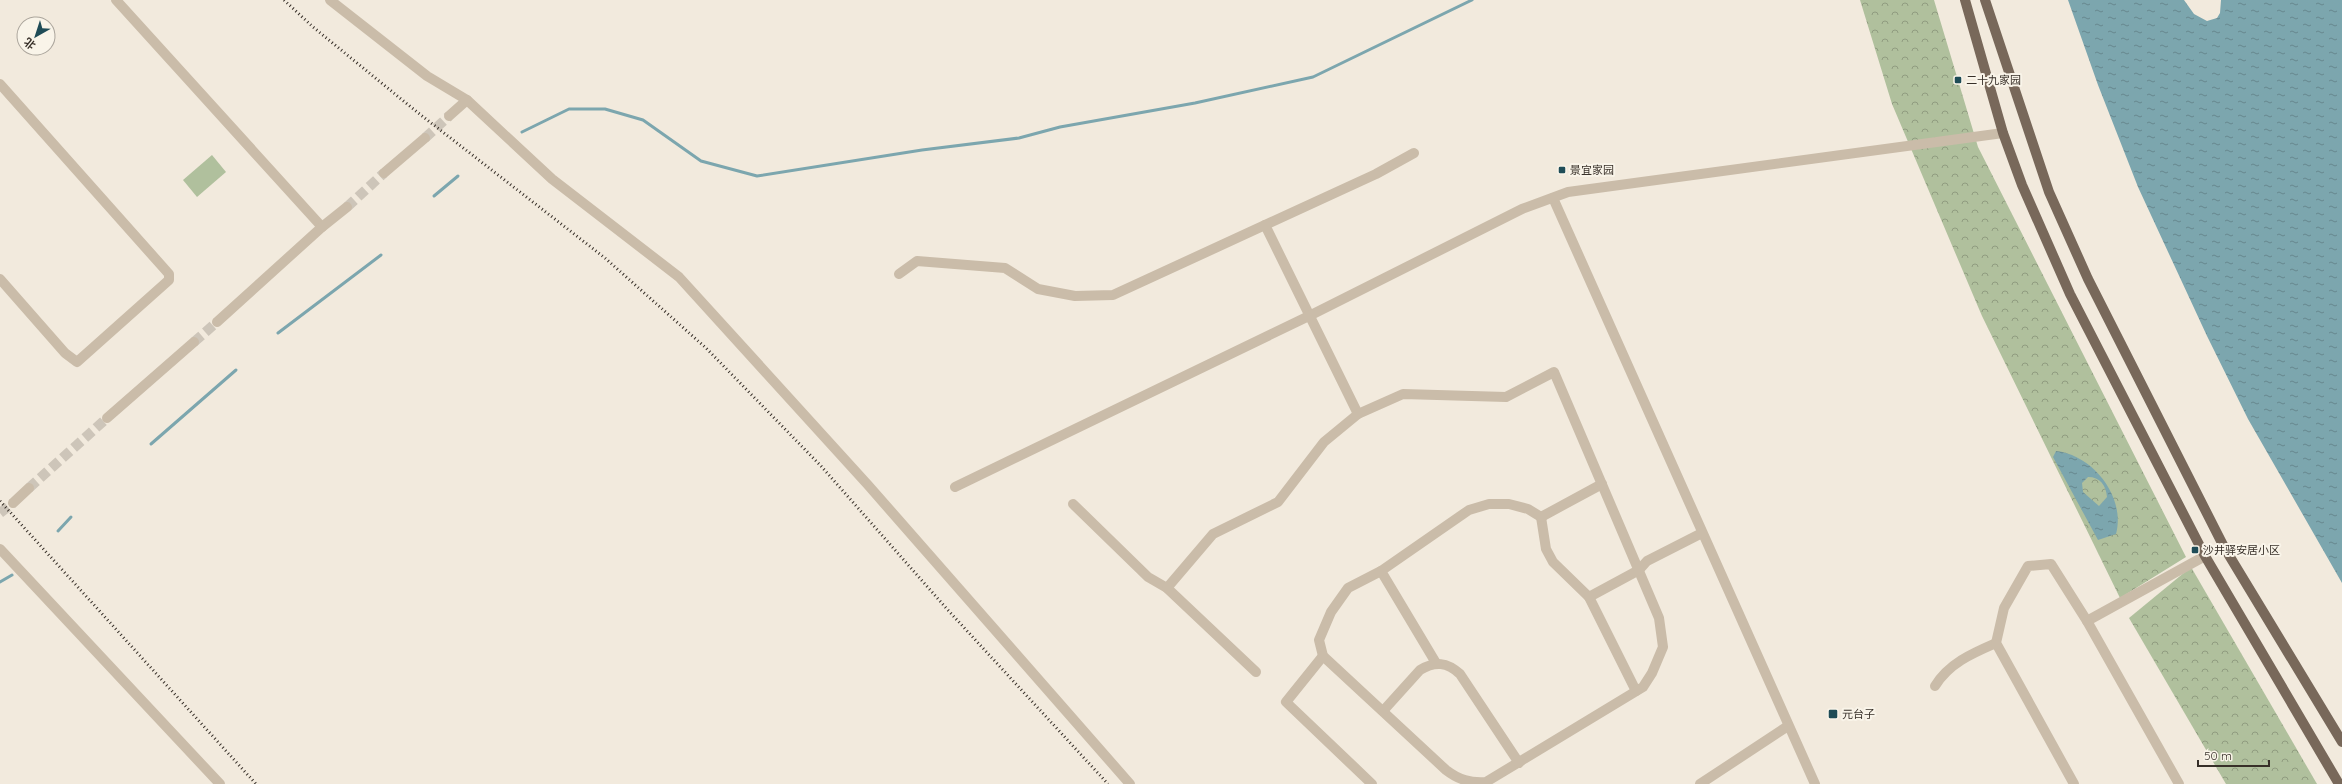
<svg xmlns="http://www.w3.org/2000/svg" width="2342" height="784" font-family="Quicksand,'Noto Sans SC',sans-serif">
<defs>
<pattern id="forest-crowns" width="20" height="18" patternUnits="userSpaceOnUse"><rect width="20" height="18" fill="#b0c09d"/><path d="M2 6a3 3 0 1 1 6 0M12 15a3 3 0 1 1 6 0" fill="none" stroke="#909c80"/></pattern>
<pattern id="water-ripples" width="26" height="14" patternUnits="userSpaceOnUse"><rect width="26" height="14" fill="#7ca6ae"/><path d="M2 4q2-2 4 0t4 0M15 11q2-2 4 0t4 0" fill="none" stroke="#66888e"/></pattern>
</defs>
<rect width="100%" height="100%" fill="#f2eadd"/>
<g fill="url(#forest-crowns)">
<path d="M1860 0H1934L1978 147 2186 557 2120 598 1982 316 1892 104Z"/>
<path d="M2191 567 2317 784H2226L2129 618Z"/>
</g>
<path fill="#b0c09d" d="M212 155 226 172 197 197 183 180Z"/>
<g fill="url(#water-ripples)" fill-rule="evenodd">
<path d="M2068 0H2184L2194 14 2207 21 2217 18 2220 13 2221 0H2342V583L2248 419 2207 336 2138 187 2098 85Z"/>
<path d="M2056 451C2093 455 2126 497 2116 534L2098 540 2053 457ZM2088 477C2100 477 2106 485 2107 497L2099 506 2083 492 2082 483Z"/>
</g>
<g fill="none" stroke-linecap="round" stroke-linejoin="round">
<g stroke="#7ca6ae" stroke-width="3">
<path d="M522 132 569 109H605L643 120 701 161 757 176 922 150 1019 138 1060 127 1195 103 1313 77 1472 0"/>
<path d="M434 196 458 176"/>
<path d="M278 333 381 255"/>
<path d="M151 444 236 370"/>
<path d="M58 531 71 517"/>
<path d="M0 582 12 575"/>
</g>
<g stroke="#cdc5b9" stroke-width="10" stroke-dasharray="10 5" stroke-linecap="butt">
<path d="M425 138 449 116"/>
<path d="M347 207 384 173"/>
<path d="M194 342 217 322"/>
<path d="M29 488 107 418"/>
<path d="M0 513 13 503"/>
</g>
<g stroke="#cabca9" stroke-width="10">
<path d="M116 0 322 227"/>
<path d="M330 0 427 76 467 100 552 179 679 277 868 485 1130 784"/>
<path d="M0 84 169 274V280L77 362 65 353 0 279"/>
<path d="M449 116 467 100"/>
<path d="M384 173 425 138"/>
<path d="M1553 198 1815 784"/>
<path d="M1265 225 1358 414"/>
<path d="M899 274 917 261 1005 268 1038 289 1075 296 1113 295 1376 174 1414 153"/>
<path d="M217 322 322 227 347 207"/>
<path d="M107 418 194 342"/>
<path d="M955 487 1311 315 1522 209 1568 192 2003 133"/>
<path d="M13 503 29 488"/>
<path d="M1073 504 1148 577 1167 588 1256 672"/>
<path d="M1541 517 1546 549 1553 562 1589 597 1636 691"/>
<path d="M1541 517 1602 484"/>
<path d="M0 549 220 784"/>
<path d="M1381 571 1436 663"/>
<path d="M1167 588 1213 534 1278 502 1324 442 1358 414 1403 394 1506 397 1554 372 1659 618 1663 647 1652 673 1643 687 1486 782C1470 783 1459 780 1446 770L1323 656 1319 640 1331 612 1348 588 1381 571 1469 510 1489 504H1509L1528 509 1541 517"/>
<path d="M1589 597 1639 570 1647 561 1702 533"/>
<path d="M2087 621 2205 556"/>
<path d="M1323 656 1286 702 1372 784"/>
<path d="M1935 686C1949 663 1973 653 1996 643"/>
<path d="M1383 711 1420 670C1435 661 1447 662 1460 674L1519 763"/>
<path d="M1700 784 1788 726"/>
<path d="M2074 784 1996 643 2004 608 2028 566 2051 564 2087 621 2179 784"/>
</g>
<g stroke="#78685a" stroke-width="10">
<path d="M1965 0 2003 133 2022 185 2070 294 2205 556 2339 784"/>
<path d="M1985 0 2049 192 2088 279 2224 547 2342 742"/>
</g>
<g stroke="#372f28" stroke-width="3" stroke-dasharray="1 3" stroke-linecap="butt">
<path d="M284 0 313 27 417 112 605 258 706 348 821 466 946 608 1108 784"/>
<path d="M0 501 256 784"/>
</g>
</g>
<g fill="#1f4c57" stroke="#f9f4e9" stroke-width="1.5">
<rect x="1954" y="76" width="8" height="8" rx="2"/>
<rect x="1558" y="166" width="8" height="8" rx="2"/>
<rect x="2191" y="546" width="8" height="8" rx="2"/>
<rect x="1828" y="709" width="10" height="10" rx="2"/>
</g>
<g text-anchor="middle" stroke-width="4" stroke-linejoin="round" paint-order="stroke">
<g font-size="11" fill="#372f28" stroke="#f9f4e9" text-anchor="start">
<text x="1966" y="84">二十九家园</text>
<text x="1570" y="174">景宜家园</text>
<text x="2203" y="554">沙井驿安居小区</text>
<text x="1842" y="718">元台子</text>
</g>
</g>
<g transform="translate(36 36) rotate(219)"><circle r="19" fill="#f9f4e9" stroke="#aba59c"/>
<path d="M0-3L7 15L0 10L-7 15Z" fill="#1f4c57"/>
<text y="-6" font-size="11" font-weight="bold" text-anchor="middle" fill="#372f28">北</text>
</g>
<path d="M2198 760v6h71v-6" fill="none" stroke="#372f28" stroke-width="2"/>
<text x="2204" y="760" font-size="12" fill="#372f28" stroke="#f9f4e9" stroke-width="3" paint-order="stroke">50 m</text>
</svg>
